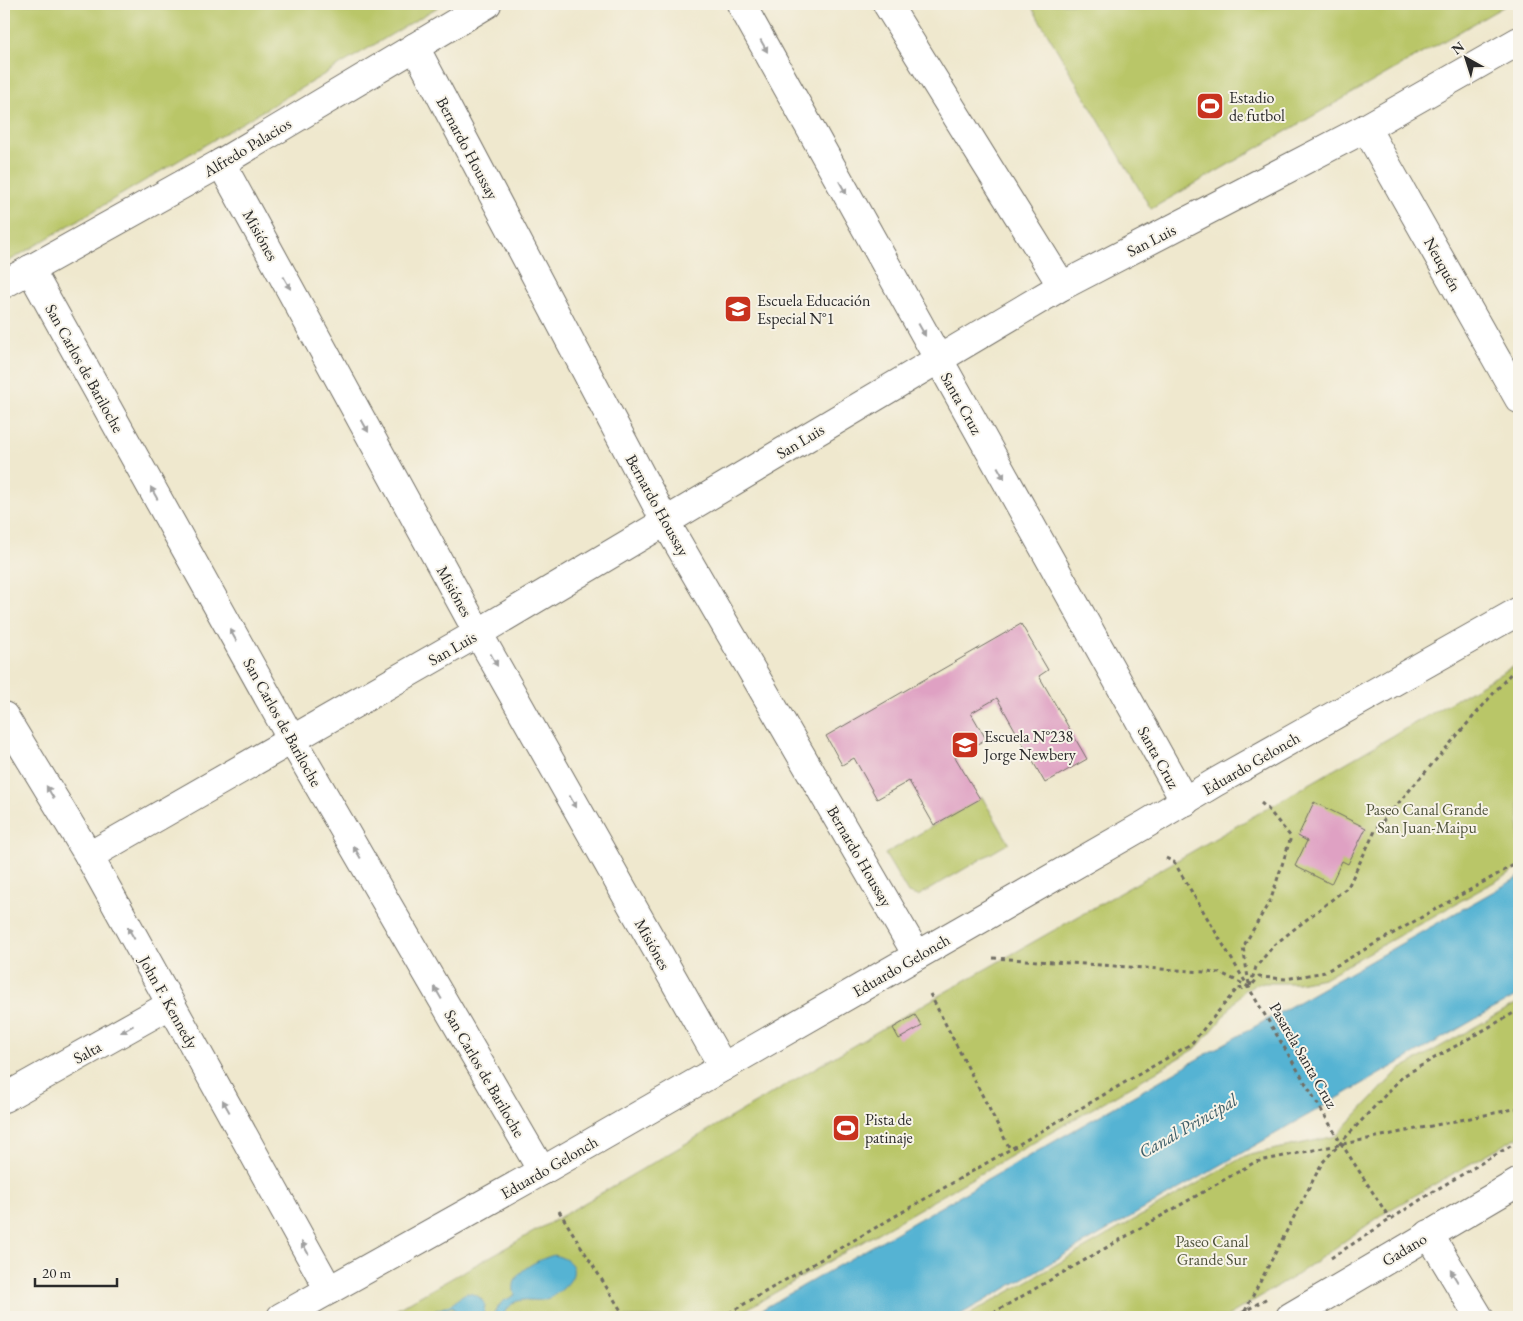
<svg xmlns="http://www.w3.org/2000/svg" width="1523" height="1321" font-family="'EB Garamond',serif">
<rect width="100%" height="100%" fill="#f7f3e8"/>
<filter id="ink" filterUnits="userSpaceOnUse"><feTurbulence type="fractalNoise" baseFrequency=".02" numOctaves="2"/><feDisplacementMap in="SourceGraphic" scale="10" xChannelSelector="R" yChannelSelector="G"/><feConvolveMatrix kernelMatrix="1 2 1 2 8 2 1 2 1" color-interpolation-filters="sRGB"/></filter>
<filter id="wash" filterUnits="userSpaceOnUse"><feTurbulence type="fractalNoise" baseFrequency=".0096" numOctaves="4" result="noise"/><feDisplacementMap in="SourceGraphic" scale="20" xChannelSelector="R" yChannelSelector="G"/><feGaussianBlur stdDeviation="1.12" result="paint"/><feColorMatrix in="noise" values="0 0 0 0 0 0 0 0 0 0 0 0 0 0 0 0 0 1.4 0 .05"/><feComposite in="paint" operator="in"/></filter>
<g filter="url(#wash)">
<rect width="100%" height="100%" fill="#efe8ce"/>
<g fill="#b9c668" stroke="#72784a">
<path d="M4 4H443L4 264Z"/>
<path d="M1030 4H1508L1151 209Z"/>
<path d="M1519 663V868L1324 978 1298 983H1259L1244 990 1216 1026 1195 1049 733 1317H383L562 1216 933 999 1174 862Z"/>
<path d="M982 797 1009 843 918 896 908 893 885 854Z"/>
<path d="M1519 1002V1136L1386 1212 1295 1276 1226 1317H965L1245 1156 1336 1136 1399 1070Z"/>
</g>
<g fill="#55b3d3" stroke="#406f7f">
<path d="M1519 877V994L956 1317H749L1208 1053Z"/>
<path d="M554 1255C589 1264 570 1287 549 1298 539 1303 527 1298 518 1301 510 1303 506 1312 502 1317H491L502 1302 515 1295C507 1273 537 1260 554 1255Z"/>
<path d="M467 1293C476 1294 481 1297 485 1305L483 1317H456L453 1306 432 1315 431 1317H427C434 1308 444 1309 453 1303 458 1300 460 1295 467 1293Z"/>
</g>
<g id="blocks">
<g fill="#dfa1c3">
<path d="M1021 624 1048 670 1039 676 1087 759 1045 783 997 698 971 713 986 739 955 757 980 799 934 825 909 781 877 799 854 758 842 765 826 736Z"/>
<path d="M1314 802 1366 828 1348 864 1342 861 1331 884 1295 866 1307 841 1298 836Z"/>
<path d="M915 1015 922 1026 899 1039 893 1028Z"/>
</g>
</g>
</g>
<g filter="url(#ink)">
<use href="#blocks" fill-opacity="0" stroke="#706d64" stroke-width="1"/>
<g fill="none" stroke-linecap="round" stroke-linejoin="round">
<g stroke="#706d64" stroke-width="30">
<g id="minor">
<path d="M741 4 1185 802"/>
<path d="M887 4 1062 286"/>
<path d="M415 47 665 521 917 955"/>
<path d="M1366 128 1519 399"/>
<path d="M221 163 478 633 723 1067"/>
<path d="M30 269 292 740 542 1171"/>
<path d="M4 284 221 163 487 4"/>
<path d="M4 716 89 856 329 1290"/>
<path d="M89 856 478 633 1062 286 1366 128 1519 41"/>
<path d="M4 1098 170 1005"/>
<path d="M1429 1234 1479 1317"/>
<path d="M1290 1317 1519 1182"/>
</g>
</g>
<g stroke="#706d64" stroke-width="30">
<path id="primary" d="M281 1317 542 1171 1146 824 1216 782 1519 611"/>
</g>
<g stroke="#706d64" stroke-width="3" stroke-dasharray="4 4" stroke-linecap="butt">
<path d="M1166 858 1174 862 1341 1143 1390 1219"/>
<path d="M993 958 1221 973 1249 987"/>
<path d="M1249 984 1243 947 1271 899 1291 837 1267 808 1261 803"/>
<path d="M1250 986 1256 967 1274 945 1348 887 1376 829 1519 664"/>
<path d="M930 994 1010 1149"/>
<path d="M559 1211 625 1317"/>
<path d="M1331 1258 1434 1191 1519 1141"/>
<path d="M1245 1311 1322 1163 1403 1076 1519 1010"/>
<path d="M722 1317 1191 1044 1237 989 1250 987 1259 977 1286 979 1325 972 1519 862"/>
<path d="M986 1317 1255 1162 1519 1108"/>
<path d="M1235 1317 1269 1297"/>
</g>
<use href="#minor" stroke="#fff" stroke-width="28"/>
<use href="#primary" stroke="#fff" stroke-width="28"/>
</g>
<defs><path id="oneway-solid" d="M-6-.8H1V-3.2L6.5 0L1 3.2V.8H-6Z" transform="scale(1.25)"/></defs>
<g fill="#a0a0a0">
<use href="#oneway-solid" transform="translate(764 46) rotate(61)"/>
<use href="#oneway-solid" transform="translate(843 188) rotate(61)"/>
<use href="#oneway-solid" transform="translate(287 283) rotate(61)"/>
<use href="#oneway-solid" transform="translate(922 330) rotate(61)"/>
<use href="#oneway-solid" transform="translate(365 426) rotate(61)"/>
<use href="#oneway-solid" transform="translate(1001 473) rotate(61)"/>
<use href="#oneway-solid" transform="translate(154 493) rotate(-119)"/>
<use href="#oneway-solid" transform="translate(233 635) rotate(-119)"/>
<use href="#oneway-solid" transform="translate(494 660) rotate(61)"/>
<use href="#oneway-solid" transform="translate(50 792) rotate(-121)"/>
<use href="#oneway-solid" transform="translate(573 802) rotate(61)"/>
<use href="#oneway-solid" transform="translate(357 852) rotate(-120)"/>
<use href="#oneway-solid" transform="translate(131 933) rotate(-119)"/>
<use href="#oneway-solid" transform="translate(438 993) rotate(-120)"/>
<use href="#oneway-solid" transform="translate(127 1029) rotate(151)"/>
<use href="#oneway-solid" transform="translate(226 1106) rotate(-119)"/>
<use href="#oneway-solid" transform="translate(305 1248) rotate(-119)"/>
<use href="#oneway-solid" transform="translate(1454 1276) rotate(-121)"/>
</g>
</g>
<defs>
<g id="stadium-square" transform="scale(1.4375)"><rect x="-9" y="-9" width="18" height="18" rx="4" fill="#c8321e" stroke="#f7f3e8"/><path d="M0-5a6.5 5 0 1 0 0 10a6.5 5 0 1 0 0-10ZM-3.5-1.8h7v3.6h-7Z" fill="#fff"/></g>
<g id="school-square" transform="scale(1.4375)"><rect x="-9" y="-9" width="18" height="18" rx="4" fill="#c8321e" stroke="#f7f3e8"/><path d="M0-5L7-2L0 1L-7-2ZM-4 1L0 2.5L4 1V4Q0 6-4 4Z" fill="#fff"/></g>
</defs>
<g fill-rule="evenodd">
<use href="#stadium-square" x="1210" y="106"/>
<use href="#school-square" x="738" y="309"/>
<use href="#school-square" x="965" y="745"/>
<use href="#stadium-square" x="846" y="1128"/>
</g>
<g text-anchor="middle" stroke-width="4" stroke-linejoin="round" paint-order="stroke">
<g font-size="16" fill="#2b2b2b" stroke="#f7f3e8" text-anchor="start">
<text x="1229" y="103">Estadio<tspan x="1229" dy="18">de futbol</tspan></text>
<text x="757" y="306">Escuela Educación<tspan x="757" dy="18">Especial N°1</tspan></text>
<text x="984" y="742">Escuela N°238<tspan x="984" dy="18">Jorge Newbery</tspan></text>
<text x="865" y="1125">Pista de<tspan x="865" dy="18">patinaje</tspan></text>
</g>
<g font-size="16" fill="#2b2b2b" stroke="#f7f3e8">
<text transform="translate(247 147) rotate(-31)" y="6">Alfredo Palacios</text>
<text transform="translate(468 148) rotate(62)" y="6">Bernardo Houssay</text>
<text transform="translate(261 235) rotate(61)" y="6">Misiónes</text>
<text transform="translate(1151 240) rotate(-27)" y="6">San Luis</text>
<text transform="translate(1443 264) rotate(61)" y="6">Neuquén</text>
<text transform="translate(85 368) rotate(61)" y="6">San Carlos de Bariloche</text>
<text transform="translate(962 403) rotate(61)" y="6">Santa Cruz</text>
<text transform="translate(800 441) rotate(-31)" y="6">San Luis</text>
<text transform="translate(658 505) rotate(61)" y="6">Bernardo Houssay</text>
<text transform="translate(455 591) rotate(61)" y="6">Misiónes</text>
<text transform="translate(452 648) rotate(-30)" y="6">San Luis</text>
<text transform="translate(283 722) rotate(61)" y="6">San Carlos de Bariloche</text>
<text transform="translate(1159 757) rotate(61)" y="6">Santa Cruz</text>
<text transform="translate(1251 763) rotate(-30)" y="6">Eduardo Gelonch</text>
<text transform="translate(860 856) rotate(60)" y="6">Bernardo Houssay</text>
<text transform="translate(653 944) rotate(61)" y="6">Misiónes</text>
<text transform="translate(901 965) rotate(-30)" y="6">Eduardo Gelonch</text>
<text transform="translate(169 1002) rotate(61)" y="6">John F. Kennedy</text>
<text transform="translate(87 1052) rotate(-29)" y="6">Salta</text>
<text transform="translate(1304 1055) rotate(60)" y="6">Pasarela Santa Cruz</text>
<text transform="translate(485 1073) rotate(60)" y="6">San Carlos de Bariloche</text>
<text transform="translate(549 1167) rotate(-30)" y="6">Eduardo Gelonch</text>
<text transform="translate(1404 1249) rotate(-31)" y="6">Gadano</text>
</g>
<g font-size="16" fill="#4e523a" stroke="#f7f3e8">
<text x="1427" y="815">Paseo Canal Grande<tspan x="1427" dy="18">San Juan-Maipu</tspan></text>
<text x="1212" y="1247">Paseo Canal<tspan x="1212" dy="18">Grande Sur</tspan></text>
</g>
<g font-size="18" font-style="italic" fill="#3a5b66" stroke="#f7f3e8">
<text transform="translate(1188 1126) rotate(-30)" y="6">Canal Principal</text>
</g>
</g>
<rect width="1523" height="1321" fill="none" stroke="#f7f3e8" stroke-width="20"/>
<g transform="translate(1466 58) rotate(321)" stroke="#f7f3e8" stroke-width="4" paint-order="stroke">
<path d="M0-4L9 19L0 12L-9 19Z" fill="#2b2b2b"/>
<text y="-8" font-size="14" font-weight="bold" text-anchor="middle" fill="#2b2b2b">N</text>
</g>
<path d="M35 1278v8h82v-8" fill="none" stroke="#2b2b2b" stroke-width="2.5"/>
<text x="42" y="1278" font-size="15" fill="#2b2b2b" stroke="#f7f3e8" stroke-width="4" paint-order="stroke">20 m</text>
</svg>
